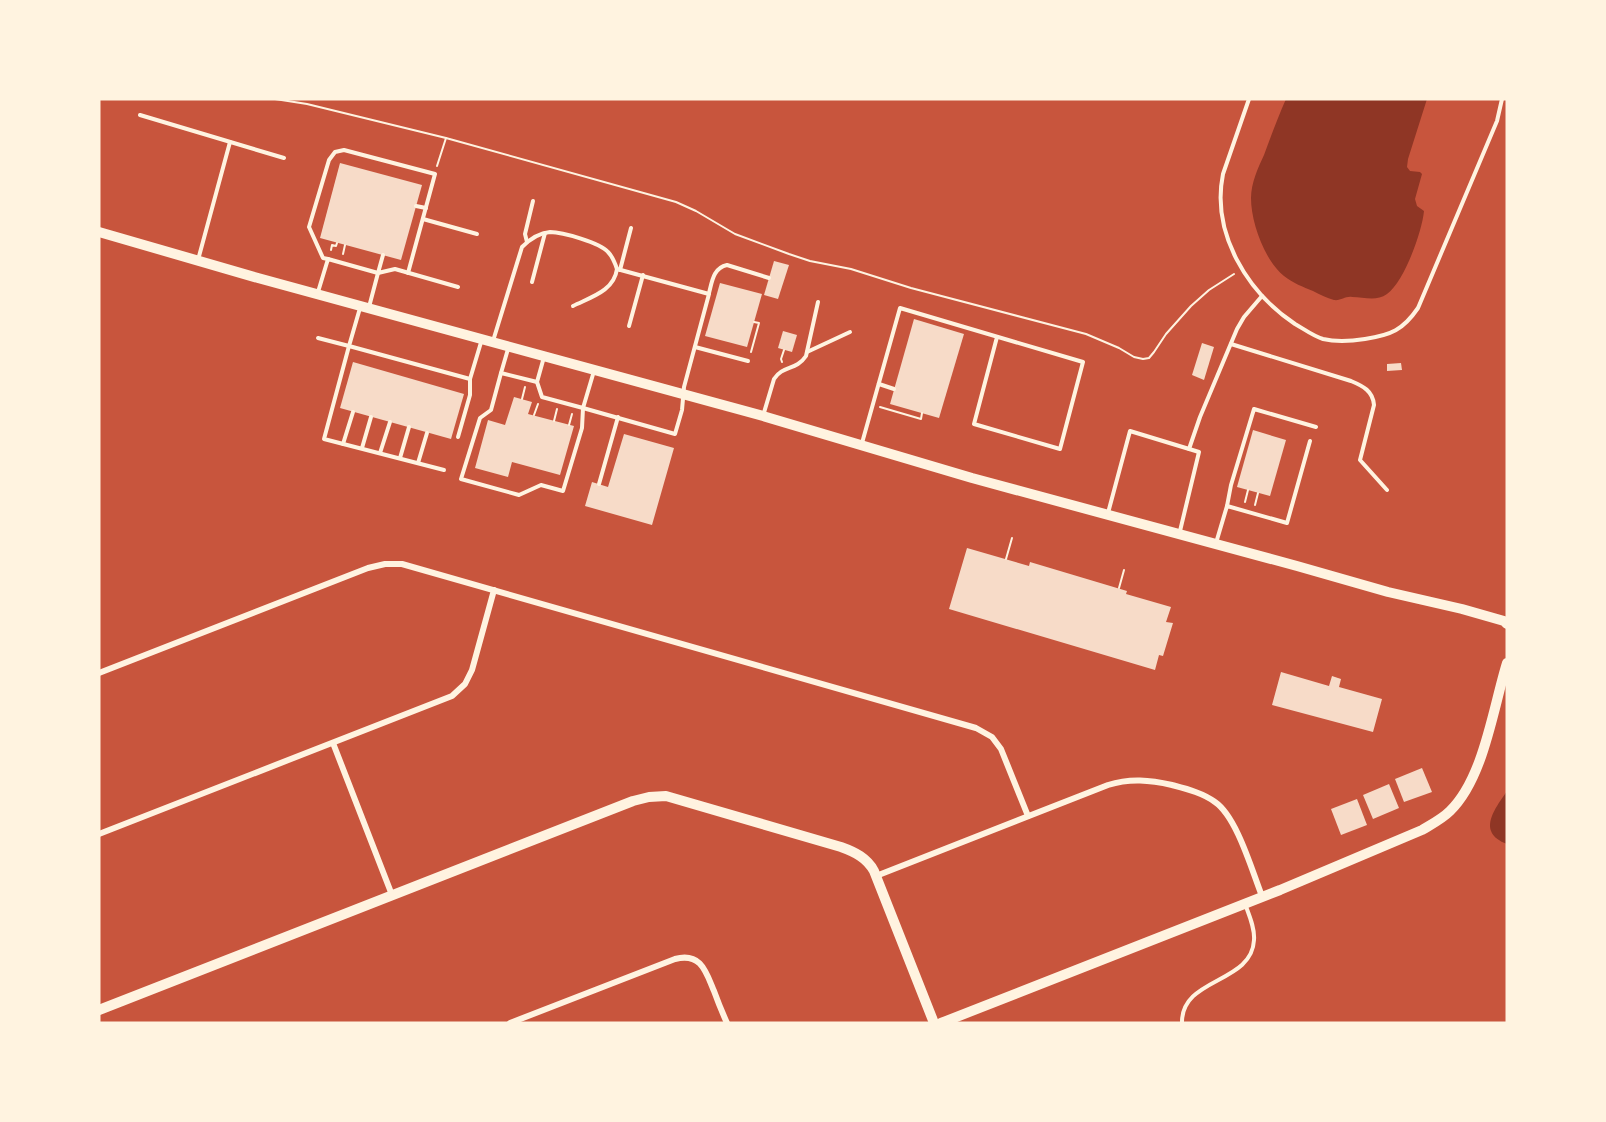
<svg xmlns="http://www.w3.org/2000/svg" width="1606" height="1122" font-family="Karla,sans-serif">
<rect width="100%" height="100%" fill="#c8553d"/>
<g fill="#8f3625">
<path d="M1286 99H1427L1408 159 1407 167 1410 171 1420 172 1422 174 1415 199 1417 206 1424 211C1422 232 1404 282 1387 294 1376 302 1364 297 1352 297 1345 296 1341 301 1334 300 1327 298 1319 294 1313 291 1303 287 1293 283 1284 276 1265 261 1251 223 1251 198 1251 183 1258 168 1264 155 1271 136 1278 117 1286 99Z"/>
<path d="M1507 791V844C1476 832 1495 809 1507 791Z"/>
</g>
<g fill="#f7dbc8">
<path d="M340 163 422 185 401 260 320 238Z"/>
<path d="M774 261 789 265 778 299 764 295Z"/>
<path d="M720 283 762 294 747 347 705 336Z"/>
<path d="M914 319 964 334 939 418 890 404Z"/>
<path d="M783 331 797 335 792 352 778 348Z"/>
<path d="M1202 343 1214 347 1204 380 1192 375Z"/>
<path d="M353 362 464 394 451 439 340 408Z"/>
<path d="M1401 363 1402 370 1387 371V364Z"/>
<path d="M514 397 532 402 528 414 574 426 560 475 512 462 508 477 475 468 488 420 505 425Z"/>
<path d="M1253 430 1286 440 1270 496 1237 487Z"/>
<path d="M624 434 674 448 652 525 585 506 592 482 608 487Z"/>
<path d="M967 548 1029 566 1030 562 1127 591 1126 594 1171 607 1166 622 1173 623 1163 656 1159 655 1155 670 949 609Z"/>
<path d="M1281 672 1329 686 1332 676 1341 679 1339 687 1382 699 1373 732 1272 705Z"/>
<path d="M1422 768 1432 792 1404 802 1395 779Z"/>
<path d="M1389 784 1399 808 1373 819 1363 795Z"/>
<path d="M1357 799 1367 825 1341 835 1331 809Z"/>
</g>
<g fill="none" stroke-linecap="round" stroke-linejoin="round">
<g stroke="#fff3e0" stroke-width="2">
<path d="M275 99 307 104 446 138"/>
<path d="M437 166 446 138 676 202 696 211 735 234 789 254 810 261 851 269 911 288 1086 334 1119 348 1134 357 1143 359 1149 358 1154 352 1166 334 1191 306 1209 290 1234 274"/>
<path d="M331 250 332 245 336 246 337 243"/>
<path d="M343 254 345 245"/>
<path d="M751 352 759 323 754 322"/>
<path d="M782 362 781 359 784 350"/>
<path d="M522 399 525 387"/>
<path d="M880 407 921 419 922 413"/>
<path d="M534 415 538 404"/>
<path d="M554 421 557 409"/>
<path d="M569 425 572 414"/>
<path d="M1245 502 1248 490"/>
<path d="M1255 505 1258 493"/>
<path d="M1006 559 1012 538"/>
<path d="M1119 588 1124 570"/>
</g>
<g stroke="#fff3e0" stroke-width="4">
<path d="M1249 99 1223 174C1211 233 1247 292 1295 324 1304 329 1313 336 1323 339 1336 342 1352 341 1365 339 1391 335 1403 330 1418 308L1497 121 1502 99"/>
<path d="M140 115 284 158"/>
<path d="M416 206 426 208"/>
<path d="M423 219 477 234"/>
<path d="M527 242 525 234 533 201"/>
<path d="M383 255 378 273 395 269 458 287"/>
<path d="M328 259 323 258 309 227 329 160 335 152 344 150 435 174 408 273"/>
<path d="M198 260 230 142"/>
<path d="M620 270 631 228"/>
<path d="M532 282 545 233"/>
<path d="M318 292 328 259 378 273 369 307"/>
<path d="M709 293C712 282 713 268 727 265L769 278"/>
<path d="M573 306C591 297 614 291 617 269"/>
<path d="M360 308 349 346 470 379 482 339"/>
<path d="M629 326 643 275"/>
<path d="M318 338 349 346 324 439 444 470"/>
<path d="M493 341 522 247C530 239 539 233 550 232 563 232 600 243 608 252 613 257 615 263 617 269L709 294 684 387 682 410 675 434 583 408 582 428 563 491 541 485 519 495 461 479 480 418 491 410 501 373"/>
<path d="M1231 344 1351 381C1363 386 1373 391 1374 405L1360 460 1387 490"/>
<path d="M695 347 748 361"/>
<path d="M508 349 501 373 537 382 542 397 583 408 594 371"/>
<path d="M807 352 850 332"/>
<path d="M537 382 544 357"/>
<path d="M879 384 894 389"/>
<path d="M763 416 774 379C783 365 796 371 806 356L818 302"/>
<path d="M458 437 470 395V379"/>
<path d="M862 443 900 308 1083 362 1060 449 974 424 997 337"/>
<path d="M343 444 353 412"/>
<path d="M362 448 371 417"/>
<path d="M1189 449 1200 417 1237 329 1244 317 1262 296"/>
<path d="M380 453 390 422"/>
<path d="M400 458 409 427"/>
<path d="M418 463 427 433"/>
<path d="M599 484 618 417"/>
<path d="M1227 506 1231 485 1254 409 1316 427"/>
<path d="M1108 513 1130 431 1199 452 1180 531"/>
<path d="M1216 543 1227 506 1287 523 1310 441"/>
<path d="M1182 1023C1181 977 1252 984 1254 940 1255 928 1249 915 1245 904"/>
</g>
<g stroke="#fff3e0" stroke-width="6">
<path d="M99 673 368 568 385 564H402L976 728 992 737 1001 749 1028 816"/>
<path d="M333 743 392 895"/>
<path d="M99 834 452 696 465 684 472 670 494 590"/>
<path d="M876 876 1108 785C1130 778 1150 780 1172 785 1187 789 1203 793 1215 802 1237 817 1252 871 1262 896"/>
<path d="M510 1023 675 959C701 952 706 972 714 991 718 1002 722 1012 727 1023"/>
</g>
<g stroke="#fff3e0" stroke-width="10">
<path d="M99 232 258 278 763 416 972 478 1297 566 1388 592 1462 609 1504 621 1507 624"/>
<path d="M99 1010 633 801 649 797 666 796 841 847C855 852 867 858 874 871L934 1023"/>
<path d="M941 1023 1280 890 1422 830C1432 824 1442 819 1450 811 1484 778 1493 708 1507 663"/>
</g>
</g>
<rect width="1606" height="1122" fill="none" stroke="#fff3e0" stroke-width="201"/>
</svg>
